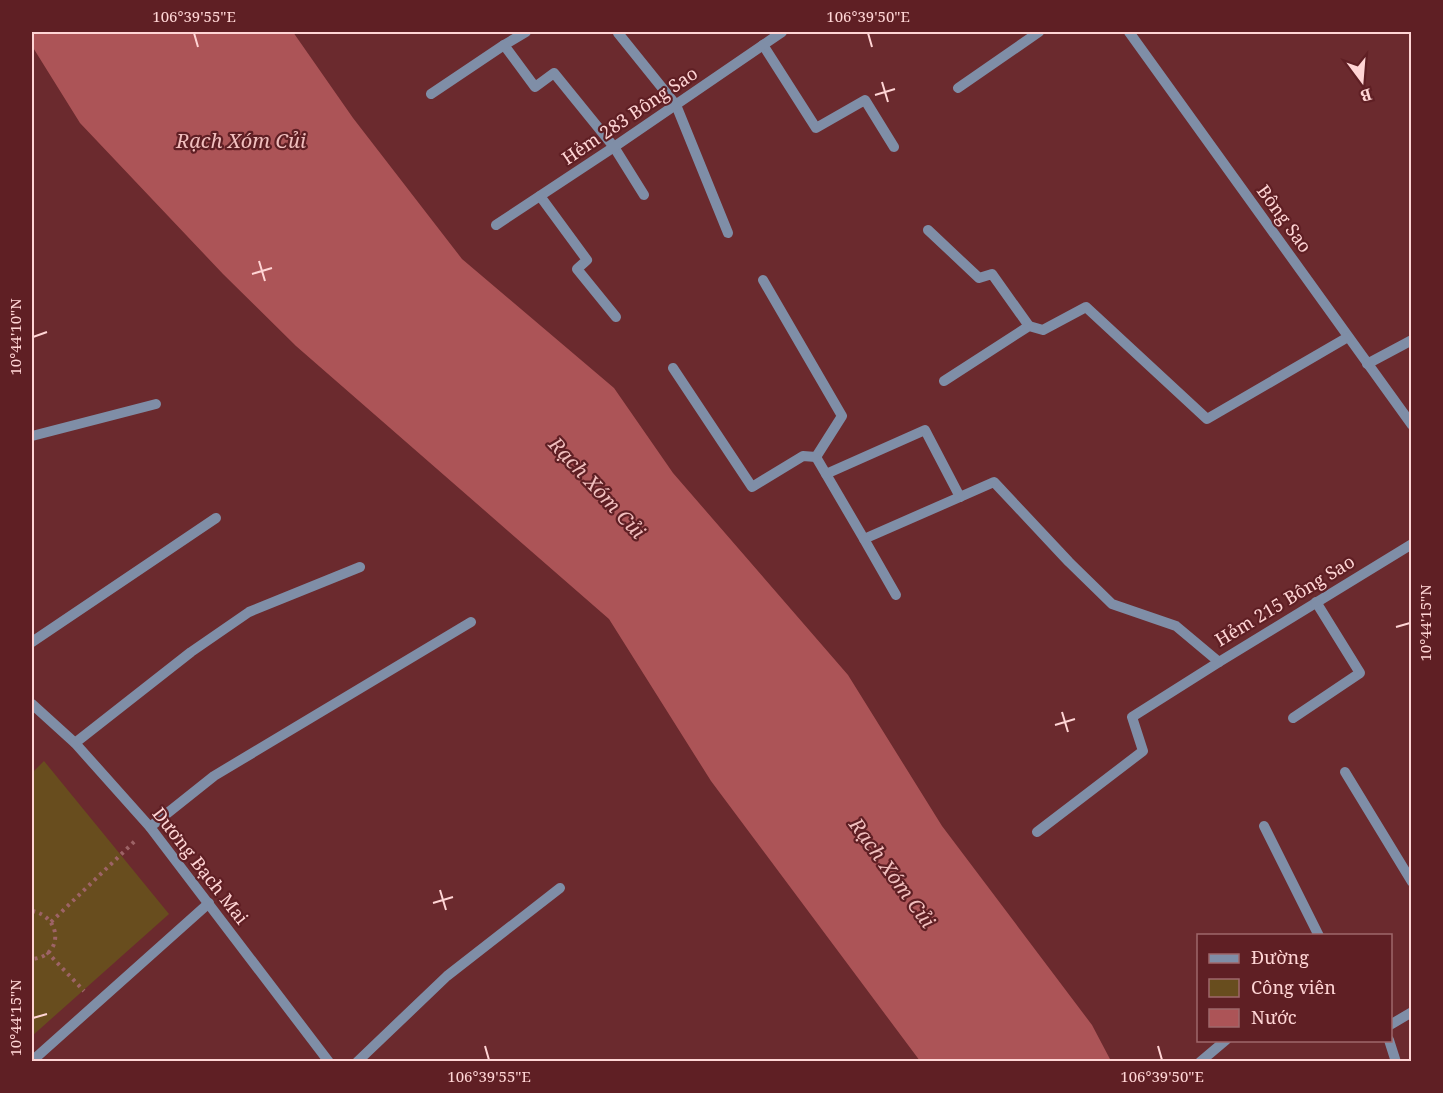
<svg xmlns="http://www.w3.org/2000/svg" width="1443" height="1093" font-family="'Noto Serif',serif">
<rect width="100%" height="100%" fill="#6b2a2e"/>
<path fill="#684d1e" d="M44 761 169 914 32 1036V773Z"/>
<path fill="#ac5457" d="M32 32H293L353 118 462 259 614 388 673 473 848 675 942 826 1092 1025 1111 1061H920L711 781 609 619 296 346 223 274 80 123 32 46Z"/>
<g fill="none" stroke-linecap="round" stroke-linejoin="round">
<g stroke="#9d6366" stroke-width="4" stroke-dasharray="3 4.5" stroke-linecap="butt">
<path d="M32 911C63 917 63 957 32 959"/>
<path d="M51 922 137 839"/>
<path d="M47 952 84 991"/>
</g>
<g stroke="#7f8ea7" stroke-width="10">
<path d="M526 32 504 45 535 87 554 73 614 147 644 195"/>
<path d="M1129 32 1412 425"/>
<path d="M618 33 676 105 728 233"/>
<path d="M763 45 816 128 865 100 894 147"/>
<path d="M958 88 1039 32"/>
<path d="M431 94 504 45"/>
<path d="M540 196 587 260 577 269 616 317"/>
<path d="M496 225 614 147 782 32"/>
<path d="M928 230 979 278 992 274 1029 326"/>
<path d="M763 280 842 416 816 457 864 539 994 482 1069 562 1112 604 1176 626 1219 662 1412 544"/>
<path d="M1367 364 1412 340"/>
<path d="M673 368 752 487 803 456 816 457"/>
<path d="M944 381 1029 326 1043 330 1086 307 1207 419 1348 337"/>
<path d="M32 436 156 404"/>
<path d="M826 474 925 430 960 497"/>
<path d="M864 539 896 595"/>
<path d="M32 642 216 518"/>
<path d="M32 704 75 743 150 827 329 1062"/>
<path d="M1293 718 1360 673 1316 602"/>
<path d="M75 743 191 652 249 612 360 567"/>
<path d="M1345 772 1412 882"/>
<path d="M1264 826 1319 936"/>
<path d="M150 827 214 776 471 622"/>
<path d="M1037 832 1143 751 1132 717 1219 662"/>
<path d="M1390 1025 1412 1012"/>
<path d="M1389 1040 1396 1062"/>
<path d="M32 1061 209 903"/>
<path d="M357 1062 447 976 560 888"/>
<path d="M1200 1062 1226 1040"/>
</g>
</g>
<path fill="none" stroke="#ffd5d5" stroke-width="2" d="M194 33 198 47M868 33 872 47M882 82 888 102M875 95 895 89M259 261 265 281M252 274 272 268M33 337 47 332M1396 627 1410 623M1062 712 1068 732M1055 725 1075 719M440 890 446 910M433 903 453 897M33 1018 47 1014M485 1046 489 1060M1158 1046 1162 1060"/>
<g text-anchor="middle" stroke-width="4.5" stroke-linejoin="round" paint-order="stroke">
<g font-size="18" fill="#ffd5d5" stroke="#5f1f24">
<text transform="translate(630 116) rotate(-34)" y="6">Hẻm 283 Bông Sao</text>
<text transform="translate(1284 219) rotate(54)" y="6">Bông Sao</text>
<text transform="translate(1285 601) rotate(-31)" y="6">Hẻm 215 Bông Sao</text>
<text transform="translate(200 866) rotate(52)" y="6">Dương Bạch Mai</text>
</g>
<g font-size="20" font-style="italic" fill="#f1bfbe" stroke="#5f1f24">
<text x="241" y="148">Rạch Xóm Củi</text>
<text transform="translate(597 488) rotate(47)" y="7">Rạch Xóm Củi</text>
<text transform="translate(892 873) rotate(54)" y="7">Rạch Xóm Củi</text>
</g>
</g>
<rect width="1443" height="1093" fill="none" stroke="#5f1f24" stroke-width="66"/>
<rect x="1197" y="934" width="195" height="108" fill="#5f1f24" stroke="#9f686b" stroke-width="1.5"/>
<rect x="1209" y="954" width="30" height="9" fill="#7f8ea7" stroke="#9f686b" stroke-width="1.5"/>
<text x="1251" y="964" font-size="18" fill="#ffd5d5">Đường</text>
<rect x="1209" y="979" width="30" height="18" fill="#684d1e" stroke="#9f686b" stroke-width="1.5"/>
<text x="1251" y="994" font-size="18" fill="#ffd5d5">Công viên</text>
<rect x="1209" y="1009" width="30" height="18" fill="#ac5457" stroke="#9f686b" stroke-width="1.5"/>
<text x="1251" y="1024" font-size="18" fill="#ffd5d5">Nước</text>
<g transform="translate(1362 81) rotate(164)" stroke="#5f1f24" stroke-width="4.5" paint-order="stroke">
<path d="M0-4.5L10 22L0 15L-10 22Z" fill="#ffd5d5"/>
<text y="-9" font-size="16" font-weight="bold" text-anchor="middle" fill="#ffd5d5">B</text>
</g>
<rect x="33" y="33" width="1377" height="1027" fill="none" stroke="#ffd5d5" stroke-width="2"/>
<g font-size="15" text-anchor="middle" fill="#ffd5d5">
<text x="194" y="22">106°39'55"E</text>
<text x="868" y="22">106°39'50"E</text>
<text transform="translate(16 337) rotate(-90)" y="5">10°44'10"N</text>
<text transform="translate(1426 623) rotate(-90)" y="5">10°44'15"N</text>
<text transform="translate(16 1018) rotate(-90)" y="5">10°44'15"N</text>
<text x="489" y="1082">106°39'55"E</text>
<text x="1162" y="1082">106°39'50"E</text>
</g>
</svg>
